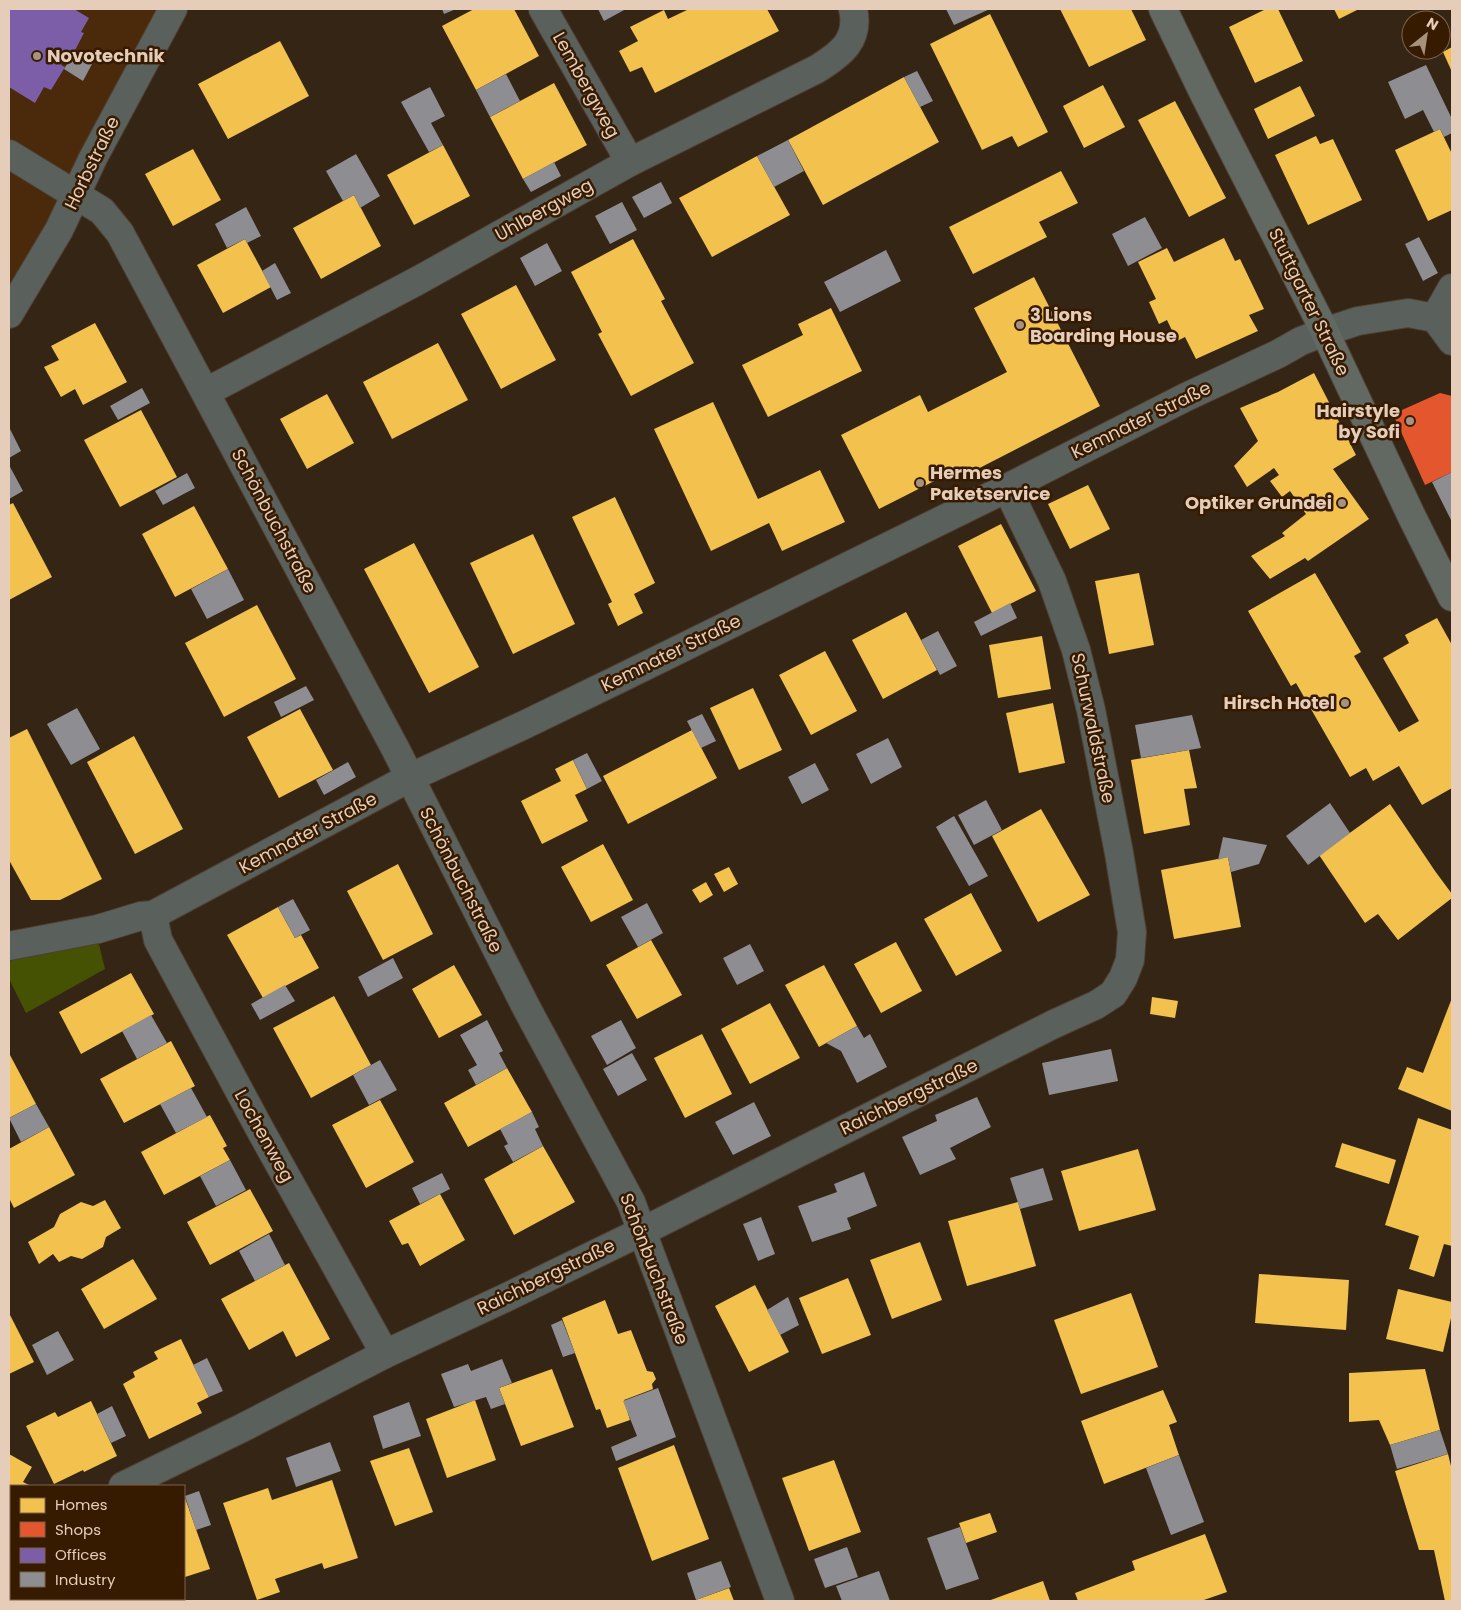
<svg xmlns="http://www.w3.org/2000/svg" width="1461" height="1610" font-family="Poppins,sans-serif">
<rect width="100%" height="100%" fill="#352515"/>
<path fill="#4a2a0a" d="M9 9H166L9 303Z"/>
<path fill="#455103" d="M98 940 105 969 26 1013 10 981V962L19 956Z"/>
<g fill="#f2c14e">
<path d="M474 9H514L539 56 476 90 442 26Z"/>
<path d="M689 9H767L779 31 655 93 642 67 630 72 619 51 638 41 630 27 664 10 668 19Z"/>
<path d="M1060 9H1131L1146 40 1089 67Z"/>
<path d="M1266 9H1278L1303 61 1255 83 1229 27Z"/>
<path d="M1334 9H1359L1339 19Z"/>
<path d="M990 14 1048 132 1018 147 1012 136 982 150 930 44Z"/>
<path d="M280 41 309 96 228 139 198 84Z"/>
<path d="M1452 47V72L1443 52Z"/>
<path d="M904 77 939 142 823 205 788 140Z"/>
<path d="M554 83 587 145 523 179 490 117Z"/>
<path d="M1103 85 1125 127 1084 148 1063 106Z"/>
<path d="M1300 86 1315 116 1268 139 1254 109Z"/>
<path d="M1175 101 1226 198 1189 217 1138 120Z"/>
<path d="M1440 129 1452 154V210L1428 221 1395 150Z"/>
<path d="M1316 136 1320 144 1333 139 1362 200 1308 225 1275 155Z"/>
<path d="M443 145 470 196 414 225 387 175Z"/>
<path d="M193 149 221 200 173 226 145 174Z"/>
<path d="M757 156 790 215 712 257 679 198Z"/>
<path d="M1061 171 1078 203 1039 222 1047 237 973 274 949 227Z"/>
<path d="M354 195 381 246 321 279 293 228Z"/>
<path d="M1224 238 1235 261 1240 259 1264 309 1249 315 1258 331 1196 359 1185 337 1177 341 1167 320 1159 324 1149 302 1156 299 1138 262 1167 248 1174 262Z"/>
<path d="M245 239 271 287 223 313 197 265Z"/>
<path d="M633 239 665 299 661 301 694 363 631 396 598 334 602 332 571 272Z"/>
<path d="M1034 277 1100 406 962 477 958 469 879 509 841 435 920 395 928 412 1007 372 974 308Z"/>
<path d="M516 285 556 360 501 389 461 314Z"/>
<path d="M831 308 862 371 768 417 742 365 803 335 798 324Z"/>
<path d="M95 323 127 382 83 405 75 389 61 397 44 367 59 360 51 346Z"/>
<path d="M438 343 468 400 392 439 363 382Z"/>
<path d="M1314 373 1356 455 1333 469 1369 519 1308 561 1305 558 1270 579 1251 556 1285 536 1282 533 1306 514 1290 491 1282 497 1270 481 1279 475 1274 468 1247 487 1234 466 1258 441 1240 408 1278 392Z"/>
<path d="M327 394 354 443 307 469 280 419Z"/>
<path d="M713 402 758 499 820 470 845 522 782 551 769 523 711 551 654 429Z"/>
<path d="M141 410 177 477 120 507 84 440Z"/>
<path d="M1088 485 1110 529 1070 549 1048 504Z"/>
<path d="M615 497 655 583 634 594 643 613 618 626 608 604 612 602 572 517Z"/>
<path d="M13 503 52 577 9 600V505Z"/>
<path d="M194 506 228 569 175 597 142 534Z"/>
<path d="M1001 524 1036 591 992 613 958 546Z"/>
<path d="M533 534 575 624 513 654 470 563Z"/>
<path d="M414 543 479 667 429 693 364 569Z"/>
<path d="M1139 573 1154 645 1109 654 1095 581Z"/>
<path d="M1315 573 1361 652 1354 656 1399 732 1419 721 1383 658 1409 643 1405 635 1437 618 1452 645V788L1422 805 1399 766 1373 781 1366 768 1350 777 1296 683 1291 686 1248 611Z"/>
<path d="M257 605 296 679 224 717 185 643Z"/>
<path d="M906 612 937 670 883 699 852 640Z"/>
<path d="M1042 636 1051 689 998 698 989 645Z"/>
<path d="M825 651 857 711 811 735 779 675Z"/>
<path d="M753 688 782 750 739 770 710 708Z"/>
<path d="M1053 703 1065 763 1019 773 1006 713Z"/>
<path d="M300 709 333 770 279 798 247 737Z"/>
<path d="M27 729 102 879 60 900H31L9 860V738Z"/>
<path d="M692 730 717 778 628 824 603 776Z"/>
<path d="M134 736 183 829 135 854 87 762Z"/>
<path d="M1189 750 1197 788 1184 789 1190 825 1144 834 1131 760Z"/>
<path d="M573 760 587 789 575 795 588 821 542 844 521 801 561 781 555 769Z"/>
<path d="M1390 804 1435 871 1452 894V898L1398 940 1378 914 1365 923 1319 855Z"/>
<path d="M1041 809 1090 895 1038 922 992 836Z"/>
<path d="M603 844 633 900 591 922 561 867Z"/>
<path d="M1228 857 1241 927 1174 939 1161 870Z"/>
<path d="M398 864 433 934 383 960 347 891Z"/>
<path d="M729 867 738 884 724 892 714 874Z"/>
<path d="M706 882 713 895 700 903 692 890Z"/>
<path d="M971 893 1002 951 956 976 924 919Z"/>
<path d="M278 907 295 938 301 935 319 968 263 998 227 935Z"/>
<path d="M651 940 682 995 637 1019 606 965Z"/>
<path d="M896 942 922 991 881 1013 854 964Z"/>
<path d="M454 965 482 1015 439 1038 412 989Z"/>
<path d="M824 965 857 1026 819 1047 785 985Z"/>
<path d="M131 973 154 1014 81 1054 59 1012Z"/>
<path d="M334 996 371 1065 311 1098 273 1028Z"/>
<path d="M1152 997 1178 1001 1175 1018 1150 1014Z"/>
<path d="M1452 998V1111L1398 1089 1407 1067 1423 1073Z"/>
<path d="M770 1003 800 1058 750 1084 721 1029Z"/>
<path d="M702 1034 732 1094 685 1118 654 1058Z"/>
<path d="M171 1041 195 1086 124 1123 100 1079Z"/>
<path d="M10 1055 36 1104 9 1118V1056Z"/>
<path d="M507 1068 532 1112 468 1147 444 1103Z"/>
<path d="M380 1100 414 1162 366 1188 332 1125Z"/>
<path d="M210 1115 227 1146 223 1148 230 1160 164 1195 141 1152Z"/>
<path d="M1418 1118 1452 1130V1246L1444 1244 1434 1277 1409 1269 1419 1236 1385 1225Z"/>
<path d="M49 1127 75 1175 14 1208 9 1198V1149Z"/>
<path d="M1342 1143 1396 1160 1389 1184 1335 1167Z"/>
<path d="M543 1146 575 1202 514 1235 484 1179Z"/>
<path d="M1138 1149 1156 1210 1079 1231 1061 1171Z"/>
<path d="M250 1189 273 1231 210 1265 187 1222Z"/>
<path d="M440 1194 465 1240 420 1266 408 1243 402 1245 389 1221Z"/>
<path d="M105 1200 121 1228 106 1237 103 1247 82 1259 71 1256 59 1262 53 1254 39 1264 28 1242 54 1227 60 1214 81 1202 93 1206Z"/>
<path d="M1018 1202 1036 1266 967 1286 948 1221Z"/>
<path d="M920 1242 942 1300 892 1319 870 1260Z"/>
<path d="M133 1259 157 1299 104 1329 81 1289Z"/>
<path d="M289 1263 330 1339 296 1357 283 1331 249 1350 221 1299Z"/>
<path d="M1259 1274 1349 1280 1346 1330 1255 1323Z"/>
<path d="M848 1278 871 1335 822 1354 799 1298Z"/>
<path d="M755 1285 789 1352 749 1372 715 1306Z"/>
<path d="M1398 1289 1452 1302V1314L1443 1352 1386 1339Z"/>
<path d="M1131 1293 1158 1367 1081 1394 1054 1320Z"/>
<path d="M605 1300 618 1334 631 1330 647 1371 653 1372 656 1379 652 1384 653 1389 624 1400 630 1420 607 1428 600 1409 596 1410 562 1318Z"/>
<path d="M9 1313 34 1362 9 1374Z"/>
<path d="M181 1339 209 1397 197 1403 202 1413 149 1439 123 1384 135 1377 133 1372 158 1359 154 1352Z"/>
<path d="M552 1369 574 1427 521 1446 499 1388Z"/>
<path d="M1425 1369 1440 1430 1390 1445 1379 1420 1349 1422V1373Z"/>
<path d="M1163 1390 1177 1422 1169 1425 1179 1455 1104 1484 1081 1421Z"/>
<path d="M475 1400 496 1460 447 1478 426 1419Z"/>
<path d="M91 1401 117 1456 84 1472 83 1470 54 1484 26 1426 55 1412 58 1417Z"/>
<path d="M674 1445 709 1539 652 1561 618 1468Z"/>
<path d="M409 1448 433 1512 395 1526 370 1461Z"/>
<path d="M9 1454 32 1467 23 1482 31 1486H11V1558L9 1562Z"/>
<path d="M1448 1454 1452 1470V1601H1445L1434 1550H1419L1395 1471Z"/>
<path d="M834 1460 861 1532 809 1551 782 1478Z"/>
<path d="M332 1480 358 1558 324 1569 322 1563 275 1579 280 1592 257 1600 223 1503 268 1488 272 1500Z"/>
<path d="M184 1495 210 1569 185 1577 184 1574Z"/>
<path d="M990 1513 997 1532 966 1543 959 1523Z"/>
<path d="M1205 1534 1227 1592 1201 1601H1078L1075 1593 1135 1570 1132 1561Z"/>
<path d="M1043 1581 1050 1601H988Z"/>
<path d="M729 1588 734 1601H693Z"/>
<path d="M44 1599H73L72 1601H42Z"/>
<path d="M101 1599H129L133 1601H99Z"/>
</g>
<path fill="#e4572e" d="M1440 393 1452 396V472L1425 485 1393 414Z"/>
<path fill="#7b5ea7" d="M9 9H74L89 18 81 32 84 33 71 58 66 55 61 65 65 67 51 90 44 87 35 103 9 87Z"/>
<g fill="#8d8d92">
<path d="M442 9H456L444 14Z"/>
<path d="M598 9H626L604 21Z"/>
<path d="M946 9H990L954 25Z"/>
<path d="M73 54 92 64 83 81 64 69Z"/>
<path d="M1426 65 1452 119V133L1444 137 1440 129 1434 132 1423 110 1405 119 1388 82Z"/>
<path d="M917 71 933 101 920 107 904 77Z"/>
<path d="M506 74 520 101 490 117 476 90Z"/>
<path d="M430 87 445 116 431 123 443 145 429 152 401 102Z"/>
<path d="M788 140 804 171 774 187 757 156Z"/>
<path d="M356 154 380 196 360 208 354 195 343 201 326 171Z"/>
<path d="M554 162 561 176 531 192 523 179Z"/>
<path d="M661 182 672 203 644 218 632 197Z"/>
<path d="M622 202 637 230 610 244 595 216Z"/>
<path d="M246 207 261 236 247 243 245 239 227 248 215 224Z"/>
<path d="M1145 217 1162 248 1128 266 1112 234Z"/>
<path d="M1419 237 1438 273 1423 281 1405 244Z"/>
<path d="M547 243 562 271 535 286 520 258Z"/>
<path d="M886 250 901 281 840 312 824 282Z"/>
<path d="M275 263 291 293 277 300 262 271Z"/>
<path d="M142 388 150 403 118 420 110 406Z"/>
<path d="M9 427 21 451 9 458Z"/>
<path d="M9 465 23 491 9 499Z"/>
<path d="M1452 472V519L1451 520 1432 482Z"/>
<path d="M187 473 195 488 163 505 155 491Z"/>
<path d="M228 569 244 600 207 619 191 589Z"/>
<path d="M1010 603 1017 618 981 636 974 622Z"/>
<path d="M938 631 957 666 940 675 921 640Z"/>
<path d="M306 686 314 700 281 717 274 702Z"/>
<path d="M77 708 100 749 71 765 47 724Z"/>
<path d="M702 714 716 741 701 748 687 721Z"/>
<path d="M1192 715 1201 748 1141 758 1135 725Z"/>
<path d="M888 738 902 767 871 784 856 754Z"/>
<path d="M587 753 602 781 587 789 573 760Z"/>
<path d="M348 762 356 777 324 795 316 780Z"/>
<path d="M815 763 829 790 802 804 788 777Z"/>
<path d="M986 800 1002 830 974 845 958 815Z"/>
<path d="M1330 803 1350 833 1308 865 1286 836Z"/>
<path d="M954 816 988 876 969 886 936 827Z"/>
<path d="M1223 837 1267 845 1259 864 1231 872 1228 857 1218 860Z"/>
<path d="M293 899 310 930 295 938 278 907Z"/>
<path d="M647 903 663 933 638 947 621 917Z"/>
<path d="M750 944 764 971 737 985 723 958Z"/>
<path d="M393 958 403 978 368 997 358 977Z"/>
<path d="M285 985 295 1001 260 1020 251 1004Z"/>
<path d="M151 1015 167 1043 137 1059 122 1031Z"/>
<path d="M487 1020 503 1051 499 1053 507 1068 476 1085 468 1070 477 1065 460 1035Z"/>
<path d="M621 1020 636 1048 607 1065 591 1036Z"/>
<path d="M857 1026 864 1038 870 1034 887 1067 857 1083 841 1051 826 1043Z"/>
<path d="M1111 1049 1118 1081 1049 1095 1042 1063Z"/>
<path d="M632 1053 647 1080 618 1096 603 1069Z"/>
<path d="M380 1060 397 1090 369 1105 353 1075Z"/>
<path d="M191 1088 207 1117 176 1133 160 1104Z"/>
<path d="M977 1097 991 1127 950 1148 956 1159 920 1175 902 1137 937 1121 935 1115Z"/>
<path d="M754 1102 771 1136 733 1155 715 1122Z"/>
<path d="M36 1104 49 1127 21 1142 9 1118Z"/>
<path d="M532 1112 539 1127 535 1129 543 1146 513 1162 504 1146 508 1144 500 1129Z"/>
<path d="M230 1160 246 1190 216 1206 200 1176Z"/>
<path d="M1043 1168 1053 1200 1020 1209 1010 1178Z"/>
<path d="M864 1172 877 1206 847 1218 851 1229 812 1242 798 1206 837 1192 834 1184Z"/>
<path d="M442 1173 450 1189 420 1204 412 1188Z"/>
<path d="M761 1217 775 1254 758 1261 743 1224Z"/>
<path d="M269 1234 285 1265 255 1281 239 1251Z"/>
<path d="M788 1297 799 1325 780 1335 767 1310Z"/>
<path d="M562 1320 575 1353 563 1357 551 1325Z"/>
<path d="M58 1331 74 1360 47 1375 32 1345Z"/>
<path d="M207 1358 223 1391 209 1397 193 1365Z"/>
<path d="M502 1359 512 1383 499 1388 505 1404 491 1409 486 1397 454 1407 441 1374 468 1364 471 1371Z"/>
<path d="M658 1388 676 1437 616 1461 611 1447 637 1436 623 1401Z"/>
<path d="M409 1402 421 1436 383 1449 373 1416Z"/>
<path d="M112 1406 126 1436 111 1443 97 1414Z"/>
<path d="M1440 1430 1448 1454 1397 1469 1390 1445Z"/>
<path d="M330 1442 341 1471 296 1487 286 1458Z"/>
<path d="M1179 1455 1204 1522 1171 1535 1146 1468Z"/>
<path d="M199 1491 211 1525 196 1530 185 1496Z"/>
<path d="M960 1527 979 1579 946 1590 927 1538Z"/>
<path d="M847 1547 858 1577 825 1588 814 1559Z"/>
<path d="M721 1561 731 1587 696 1600 687 1573Z"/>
<path d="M879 1571 890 1601H842L836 1586Z"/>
</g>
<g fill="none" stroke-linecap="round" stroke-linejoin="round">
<g stroke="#4f4032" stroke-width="30">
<g id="minor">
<path d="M543 9 630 162"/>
<path d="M9 154 102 211 120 233 396 750 526 1007 631 1202 780 1601"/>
<path d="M9 314 59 230 93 158 173 9"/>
<path d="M1435 318 1452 288"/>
<path d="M206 392 419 280 630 162 817 69C841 54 860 40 853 9"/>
<path d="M153 915 158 940 262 1133 385 1354"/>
<path d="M9 946 98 929 141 916 153 915 409 778 524 725 621 678 1007 488 1186 397 1278 354 1301 341 1324 332 1358 321 1408 313 1435 318 1452 341"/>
<path d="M123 1486 244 1427 385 1354 505 1298 657 1224 1054 1024 1096 1005 1113 994 1123 978 1130 960 1132 932 1119 853 1091 710 1076 650 1052 581 1007 488"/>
<path d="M25 1601 27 1599"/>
</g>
</g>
<g stroke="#4f4032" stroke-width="30">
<path id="major" d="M1163 9 1204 94 1322 326 1412 517 1452 597"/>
</g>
<use href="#minor" stroke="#5a605c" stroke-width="28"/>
<use href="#major" stroke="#626862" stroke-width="28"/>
</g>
<g fill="#a79280" stroke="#371b00" stroke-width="2">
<circle cx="37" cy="56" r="5"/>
<circle cx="1020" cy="325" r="5"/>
<circle cx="1410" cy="421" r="5"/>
<circle cx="920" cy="483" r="5"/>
<circle cx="1342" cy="503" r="5"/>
<circle cx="1345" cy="703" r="5"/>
</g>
<g text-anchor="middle" stroke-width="5" stroke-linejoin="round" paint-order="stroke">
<g font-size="18" font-weight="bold" fill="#e5cdba" stroke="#371b00" text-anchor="start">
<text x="47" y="62">Novotechnik</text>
<text x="1030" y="321">3 Lions<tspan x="1030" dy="21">Boarding House</tspan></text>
<text x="1400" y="417" text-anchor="end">Hairstyle<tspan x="1400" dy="21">by Sofi</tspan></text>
<text x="930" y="479">Hermes<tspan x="930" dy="21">Paketservice</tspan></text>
<text x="1332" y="509" text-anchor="end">Optiker Grundei</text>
<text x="1335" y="709" text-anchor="end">Hirsch Hotel</text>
</g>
<g font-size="18" fill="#e5cdba" stroke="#371b00">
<text transform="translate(586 85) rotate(61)" y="6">Lembergweg</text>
<text transform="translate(92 163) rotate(-64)" y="6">Horbstraße</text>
<text transform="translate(544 210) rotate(-29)" y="6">Uhlbergweg</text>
<text transform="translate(1309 302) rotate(64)" y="6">Stuttgarter Straße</text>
<text transform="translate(1141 420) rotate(-26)" y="6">Kemnater Straße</text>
<text transform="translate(274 521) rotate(62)" y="6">Schönbuchstraße</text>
<text transform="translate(671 653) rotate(-26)" y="6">Kemnater Straße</text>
<text transform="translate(1093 728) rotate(78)" y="6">Schurwaldstraße</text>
<text transform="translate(308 833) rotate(-28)" y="6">Kemnater Straße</text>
<text transform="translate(461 880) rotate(63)" y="6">Schönbuchstraße</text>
<text transform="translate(909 1097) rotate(-26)" y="6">Raichbergstraße</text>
<text transform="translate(264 1136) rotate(61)" y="6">Lochenweg</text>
<text transform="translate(654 1269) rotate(69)" y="6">Schönbuchstraße</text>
<text transform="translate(546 1277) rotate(-26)" y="6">Raichbergstraße</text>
</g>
</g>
<rect width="1461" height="1610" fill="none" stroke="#e5cdba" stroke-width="20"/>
<rect x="10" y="1485" width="175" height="115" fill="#371b00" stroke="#7d624a"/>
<rect x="20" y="1498" width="25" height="15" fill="#f2c14e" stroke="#7d624a"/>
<text x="55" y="1510" font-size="15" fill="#e5cdba">Homes</text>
<rect x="20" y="1522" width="25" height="15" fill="#e4572e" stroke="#7d624a"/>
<text x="55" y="1535" font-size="15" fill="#e5cdba">Shops</text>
<rect x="20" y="1548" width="25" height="15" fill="#7b5ea7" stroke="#7d624a"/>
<text x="55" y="1560" font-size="15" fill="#e5cdba">Offices</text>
<rect x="20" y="1572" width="25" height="15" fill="#8d8d92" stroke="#7d624a"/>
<text x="55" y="1585" font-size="15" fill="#e5cdba">Industry</text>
<g transform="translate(1426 35) rotate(30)"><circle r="24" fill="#371b00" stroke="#7d624a"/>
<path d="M0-4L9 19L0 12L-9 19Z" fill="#a79280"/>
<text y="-8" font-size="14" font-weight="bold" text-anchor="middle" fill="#e5cdba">N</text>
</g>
</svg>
